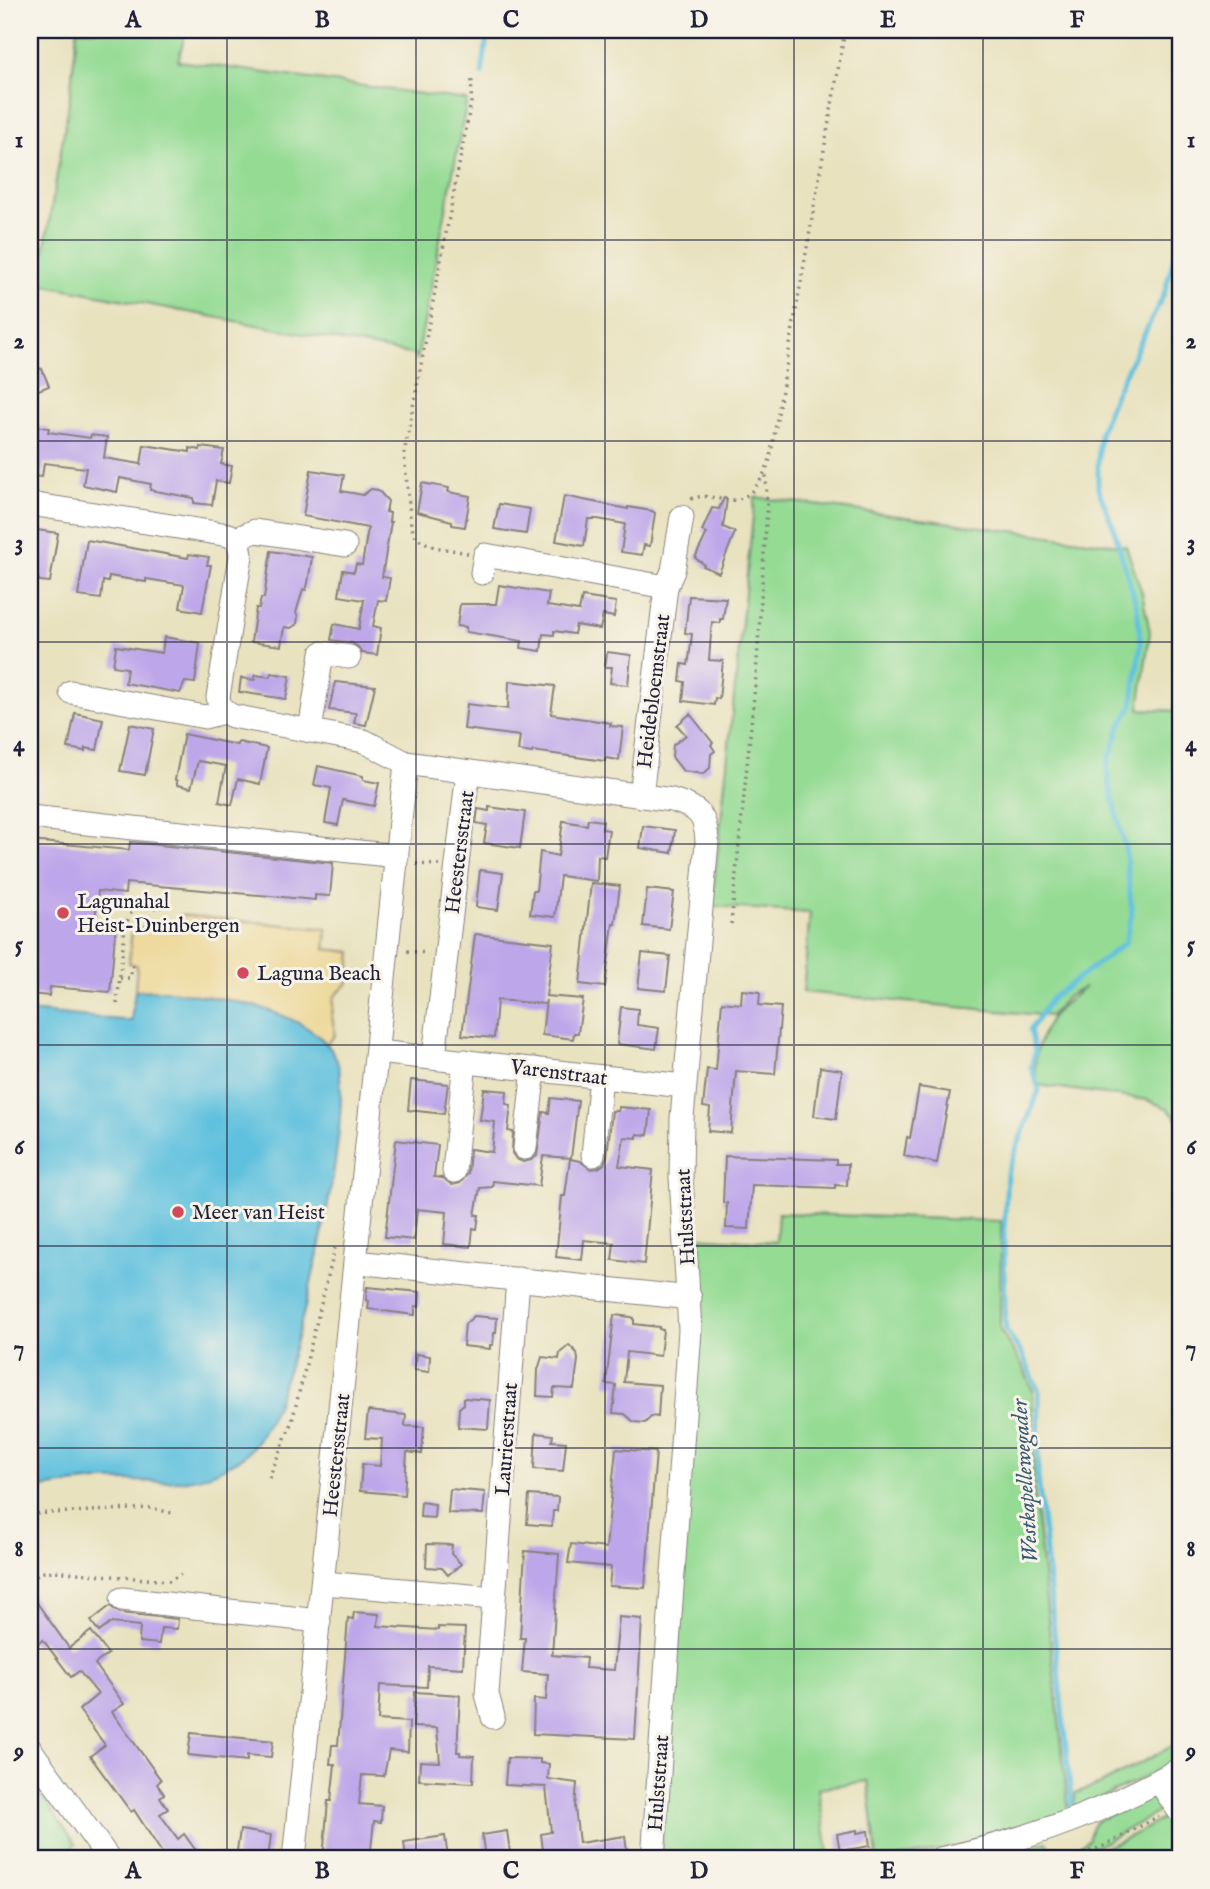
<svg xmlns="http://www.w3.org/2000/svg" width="1210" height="1889" font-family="'IM FELL English',serif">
<rect width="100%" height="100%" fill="#f7f3e8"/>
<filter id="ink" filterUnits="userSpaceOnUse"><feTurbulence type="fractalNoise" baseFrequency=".0143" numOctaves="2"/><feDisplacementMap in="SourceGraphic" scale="14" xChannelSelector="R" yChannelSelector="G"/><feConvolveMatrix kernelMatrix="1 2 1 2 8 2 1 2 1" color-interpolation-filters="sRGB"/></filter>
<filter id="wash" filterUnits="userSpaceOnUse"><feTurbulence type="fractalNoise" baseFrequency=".00686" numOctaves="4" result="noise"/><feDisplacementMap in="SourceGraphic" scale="28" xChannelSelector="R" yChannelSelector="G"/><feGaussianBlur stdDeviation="1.57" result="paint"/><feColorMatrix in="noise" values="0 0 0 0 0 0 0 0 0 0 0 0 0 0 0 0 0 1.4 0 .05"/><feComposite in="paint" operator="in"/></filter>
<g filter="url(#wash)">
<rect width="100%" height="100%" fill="#e9e2bf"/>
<g fill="#95db94" stroke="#5c7e68" stroke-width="2">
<path d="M77 30H186L178 61 467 100 417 359 415 355 40 284 30 356V282L39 284 70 95Z"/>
<path d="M755 497 1126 546 1142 593 1150 632 1139 709 1180 711V1123L1167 1108 1147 1100 1038 1085C1030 1063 1040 1031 1056 1012 1064 1003 1076 995 1085 987L1068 996 1050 1016 803 992 810 913 712 906Z"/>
<path d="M778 1213 1001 1221 1000 1330 1022 1365 1033 1390 1034 1488 1068 1806 1075 1803V1793L1101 1784 1180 1742V1758C1106 1800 1025 1832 941 1850 920 1854 899 1859 877 1859L868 1781 818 1788 829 1859H661L694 1237 776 1242Z"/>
<path d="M30 1779 76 1844 58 1859H30Z"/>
<path d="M1150 1798 1167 1807 1105 1842 1072 1855V1850L1088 1840 1092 1827 1098 1820Z"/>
<path d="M1167 1815 1180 1859H1080L1141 1831Z"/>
<path d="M1047 1842 1057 1859H977Z"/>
</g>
<path fill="#eeda9e" stroke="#887e6c" stroke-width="2" d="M179 915 327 929 325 949 352 952 349 982 334 997 332 1016 335 1035 327 1044C276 998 200 994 135 991L137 965 129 963 132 927 177 931Z"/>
<path fill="#60c1de" stroke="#41728c" stroke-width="2" d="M164 990C213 997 306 1007 334 1054 362 1101 297 1355 274 1410 267 1425 257 1444 246 1454 241 1459 233 1462 227 1466 188 1490 147 1479 104 1481 79 1482 54 1486 30 1490V1011L131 1021 135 991Z"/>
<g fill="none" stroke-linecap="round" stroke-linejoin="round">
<g stroke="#60c1de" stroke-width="5">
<path d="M482 74 488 30"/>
<path d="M1072 1805 1038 1476 1039 1392 1023 1356 1006 1330 1005 1320 1004 1234 1007 1173 1039 1090 1031 1068 1035 1051 1030 1030 1051 999 1125 943 1132 913 1125 847 1110 788 1107 766 1120 726 1132 707 1141 644 1137 607 1113 526 1098 489V462L1100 433 1115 394 1164 294 1180 235"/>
</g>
</g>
<g id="blocks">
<g fill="#bea6ea">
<path d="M30 367 42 369 49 386 36 391 30 376Z"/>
<path d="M34 426 49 428 48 432 90 438 91 435 107 437 104 458 141 464 144 445 190 452V448L200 450V447L224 450 221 464 232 466 229 483 216 481 212 505 194 503V498L150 490 151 484 120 478 117 492 83 485 86 468 44 463 42 477 30 476Z"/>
<path d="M311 470 344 475 341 491 363 495 371 489 378 490 388 501 386 512 390 513 389 522H391L382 577 390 578 386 601 378 600 373 626 381 628 377 655 362 653 358 647 352 643 331 640 334 624 359 629 364 600 339 596 343 570 354 572 356 564 362 565 368 528 303 516Z"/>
<path d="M422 483 449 488 448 492 470 496 465 527 452 525V521L417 512Z"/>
<path d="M564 496 628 509V507L652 511 655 513 650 546 644 545 642 555 621 552 625 524 598 519H588L584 546 556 541Z"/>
<path d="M724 498 727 499 723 527 735 532 719 573 703 566 704 564 695 558 707 533 702 531 712 508 719 509Z"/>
<path d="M499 504 530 509 526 534 494 529Z"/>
<path d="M37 530 58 533 50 582 40 581 31 569Z"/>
<path d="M87 540 188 558 189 554 209 557 207 565H211L202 612 180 608 184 585 146 579V582L109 576 108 582 103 581 101 599 78 596Z"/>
<path d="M271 551 312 557 308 583 306 590 303 589 296 613 298 616 297 624 291 628 284 627 281 646 251 642 256 608H259L261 598H264Z"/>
<path d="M499 585 549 593 547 606 579 611 582 597 616 602 614 617 603 615 600 629 576 625 574 634 554 631V635L543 634 541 651 521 648 522 641 466 632V627L457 626 460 604H496Z"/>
<path d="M689 596 726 598 723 619H720V623L712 622 709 660 723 661 719 699 715 698 714 705 683 701 685 682 680 681 682 664 688 665 689 659 692 634 685 633Z"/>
<path d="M164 637 200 643 195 683 185 682 180 693 125 683 127 668 113 666 116 646 162 653Z"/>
<path d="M607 652 631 655 628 685 610 683 612 667H605Z"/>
<path d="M271 673 290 676 286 699 239 692 241 678 255 680V675L270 677Z"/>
<path d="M509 681 555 686 551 714 605 722 611 723 610 726 623 727 619 760 605 758V761L533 751 532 753 518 751 520 736 464 729 467 704 508 709Z"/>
<path d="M335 682 375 686 366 725 354 723 356 713 329 710Z"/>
<path d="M75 713 103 719 97 750 85 748V751L68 748Z"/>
<path d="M690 714 713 743 711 745 715 751 711 754 710 768 703 774 683 771 672 757 673 745 686 735 677 725Z"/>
<path d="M130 724 154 729 145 775 120 771Z"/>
<path d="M184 734 237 745 238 742 267 748 260 784 238 779 232 805 219 802 226 766 198 761 191 788 177 785V781L175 780Z"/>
<path d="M318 766 363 776V780L379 783 374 806 343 800 338 825 325 823 331 788 314 785Z"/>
<path d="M489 807 525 812 520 848 484 843 487 825 476 823 478 809 489 811Z"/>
<path d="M588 819 603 821 602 829 609 830 605 857 598 856 597 881 560 876 555 917 530 914 533 891H536L540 852 558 856 563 821 587 825Z"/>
<path d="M643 826 675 830 672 853 640 848Z"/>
<path d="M30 841 129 850 130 842 333 863 330 896 315 895V900L126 883 125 894 98 891 95 922 116 924 110 992 50 987 49 996 30 994Z"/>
<path d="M480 870 503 873 498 910 476 907Z"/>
<path d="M591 883 620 886 615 924 613 923 605 987 580 984Z"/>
<path d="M647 889 674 892 669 929 643 926Z"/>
<path d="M475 934 553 943 546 996 583 999 578 1033H574L573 1039 542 1035 546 1000 545 1004 497 1000 494 1038 462 1035Z"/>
<path d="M642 953 670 956 666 991 638 988Z"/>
<path d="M742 990 760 992 759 1005 781 1007 775 1074 736 1071 731 1133 708 1131 710 1108 703 1107 707 1069 716 1070 722 1002 741 1004Z"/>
<path d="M621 1007 638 1009 637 1025 659 1028 656 1049 617 1044Z"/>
<path d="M820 1067 842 1070 836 1119 814 1116Z"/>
<path d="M411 1080 448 1084 444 1114 408 1110Z"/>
<path d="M919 1087 950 1092 937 1163 904 1156 907 1137 910 1138Z"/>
<path d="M484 1089 507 1091 506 1104 511 1105 508 1131 513 1132 512 1153 516 1159 523 1162 531 1160 537 1156 543 1112 549 1113 551 1098 578 1101 571 1158 543 1156 539 1186 493 1181 492 1187 480 1188 475 1215H479L477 1229 473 1228 471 1247 444 1244 447 1212 417 1209 414 1240 385 1237 396 1140 438 1145 434 1177 443 1178 452 1185 460 1183 468 1173 470 1149 492 1152 495 1122 480 1120Z"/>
<path d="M619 1107 651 1110 648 1135 637 1134V1138L624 1137 619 1166 653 1170 644 1264 612 1260 614 1243 584 1240 582 1260 556 1257 562 1196H565L570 1159 580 1161 591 1169 598 1168 604 1164 607 1156 612 1111H618Z"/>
<path d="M725 1156 836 1160V1164H848L847 1186 835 1185V1188L752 1185 749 1229 726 1228 727 1203H723Z"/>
<path d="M367 1287 420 1292 419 1307 415 1306V1315L368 1309 369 1301 366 1300Z"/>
<path d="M614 1315 631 1317 634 1318V1324L659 1327V1329L663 1330 660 1356 627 1352 624 1382 660 1385 658 1417 652 1416 645 1423 634 1422 625 1414 613 1413 616 1385 606 1384Z"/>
<path d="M474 1316 497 1318 496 1333H494L493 1345H490V1349L463 1346 465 1324Z"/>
<path d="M569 1345 577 1353 578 1360 574 1389 554 1388 553 1397 537 1396 538 1370 542 1357 559 1359 560 1353Z"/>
<path d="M416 1354 430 1356 429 1372 414 1370Z"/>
<path d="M464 1398 490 1400 488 1429 458 1427 459 1408 464 1404Z"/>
<path d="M368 1411 406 1415 405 1426 424 1427 422 1454 407 1452 404 1495 360 1491 362 1464 380 1466 382 1439 365 1438Z"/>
<path d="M536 1433 553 1435 552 1441 566 1442 563 1471 534 1469Z"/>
<path d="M616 1449 656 1452 645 1588 609 1586 611 1567 568 1563 571 1544 606 1548Z"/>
<path d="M450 1489 485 1492 483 1514 448 1513Z"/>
<path d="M529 1495 558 1497 557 1511H553L552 1526 527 1524Z"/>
<path d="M421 1502 435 1504 434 1518 420 1517Z"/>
<path d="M427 1544 452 1545 451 1554 461 1564 448 1575 442 1568 426 1567Z"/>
<path d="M525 1551 559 1554 552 1655 586 1658 585 1668 614 1670 619 1617 642 1619 635 1739 533 1734 534 1699 546 1700 548 1674 522 1672 525 1638H520Z"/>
<path d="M30 1593 69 1648 91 1631 108 1654 95 1664 124 1704 112 1712 161 1780 157 1784 164 1794 160 1797 168 1809 160 1814 178 1839 184 1834 202 1859H166L134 1810 131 1812 90 1756 105 1745 79 1710 98 1694 79 1671 71 1677 43 1640 35 1646 30 1638Z"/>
<path d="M110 1606 120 1613 178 1619 177 1629 161 1628 159 1644 139 1642 140 1626 111 1623 99 1632 91 1621Z"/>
<path d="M354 1612 379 1614 378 1626 438 1630V1627L465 1628 463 1668 428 1666 427 1687 380 1685 378 1720 409 1722 408 1752 389 1750 384 1776 362 1775 359 1804 382 1806 381 1822 374 1821 370 1859H323L328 1801H331L335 1764H330L332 1745H338L348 1618 353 1619Z"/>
<path d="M415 1692 460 1695 457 1752H460V1755L474 1756 473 1783 419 1780 420 1761 440 1762 437 1728 413 1727Z"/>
<path d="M191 1733 273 1741 271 1757 247 1755V1761L188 1755Z"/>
<path d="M507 1758 540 1759V1763L549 1764 548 1779 577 1783 575 1807 579 1843 625 1836 628 1859H544L541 1834 551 1832 546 1787 505 1785Z"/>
<path d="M240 1830 271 1835 268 1859 236 1858Z"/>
<path d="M857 1830V1833L868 1831 870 1846 840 1851 837 1834Z"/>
<path d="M507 1831 511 1859H485L482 1835Z"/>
<path d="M445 1836 448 1858 406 1859 404 1842Z"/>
</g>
</g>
</g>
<g filter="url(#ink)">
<use href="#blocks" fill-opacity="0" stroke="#86827d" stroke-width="2"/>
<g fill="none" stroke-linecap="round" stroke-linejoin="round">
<g stroke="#86827d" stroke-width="25">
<g id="minor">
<path d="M30 504 229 535C239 540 240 545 241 556L218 697C219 707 223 711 232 716L364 741 406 763 672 800C698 808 706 814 707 842L682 1118 681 1177 690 1330 653 1859"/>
<path d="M236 539 255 531 345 545"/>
<path d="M482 573 485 555 666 587 641 796"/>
<path d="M666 587 673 571 682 517"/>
<path d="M71 692 205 717 224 712"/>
<path d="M310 731 322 653 349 657"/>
<path d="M30 817 397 856"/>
<path d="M378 1052 684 1086"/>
<path d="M434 1057 468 772"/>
<path d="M525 1148 534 1069"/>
<path d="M593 1155 601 1077"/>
<path d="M454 1171 465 1061"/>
<path d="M356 1262 690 1298"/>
<path d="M324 1583 493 1598"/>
<path d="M122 1599 319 1621"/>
<path d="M493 1717 487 1694 518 1279"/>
<path d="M30 1749 109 1859"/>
<path d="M1159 1781 1180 1812"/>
<path d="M294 1859 406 763"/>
<path d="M940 1859C1024 1841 1105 1812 1180 1769"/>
</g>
</g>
<g stroke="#86827d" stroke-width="3.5" stroke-dasharray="2 5" stroke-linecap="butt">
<path d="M691 499C709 492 719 502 735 500 754 497 765 474 770 459L845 30"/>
<path d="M468 553 434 547 416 538 411 525 404 454 471 102 472 77"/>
<path d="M416 864 439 865"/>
<path d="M731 924 756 676 767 508 766 474"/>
<path d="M407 951 427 953"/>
<path d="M120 978H130L133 964"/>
<path d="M117 1004 125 926 134 907 161 908"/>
<path d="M269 1478 292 1421 335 1248"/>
<path d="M30 1514 151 1508 172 1513"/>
<path d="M30 1579 44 1572 54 1571 169 1581 181 1574"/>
<path d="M30 1719 38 1730"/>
<path d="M1070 1859 1106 1845 1159 1816"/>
</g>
<use href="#minor" stroke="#fff" stroke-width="23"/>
</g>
</g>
<path fill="none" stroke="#22223b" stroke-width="2" stroke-opacity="0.55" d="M227 30V1859M416 30V1859M605 30V1859M794 30V1859M983 30V1859M30 240H1180M30 441H1180M30 642H1180M30 844H1180M30 1045H1180M30 1246H1180M30 1448H1180M30 1649H1180"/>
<g fill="#d1495b" stroke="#f7f3e8" stroke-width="2.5">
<circle cx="63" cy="913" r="7"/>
<circle cx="243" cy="973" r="7"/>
<circle cx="178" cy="1212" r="7"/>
</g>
<g text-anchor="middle" stroke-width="6" stroke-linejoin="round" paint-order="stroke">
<g font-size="21" fill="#22223b" stroke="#f7f3e8">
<text transform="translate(653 691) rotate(-83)" y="7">Heidebloemstraat</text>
<text transform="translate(459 852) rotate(-83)" y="7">Heestersstraat</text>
<text transform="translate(559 1072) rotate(7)" y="7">Varenstraat</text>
<text transform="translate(685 1217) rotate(-93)" y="7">Hulststraat</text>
<text transform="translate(506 1439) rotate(-86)" y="7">Laurierstraat</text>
<text transform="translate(336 1455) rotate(-84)" y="7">Heestersstraat</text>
<text transform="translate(658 1783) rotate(-86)" y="7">Hulststraat</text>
</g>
<g font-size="21" fill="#22223b" stroke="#f7f3e8" text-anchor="start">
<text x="77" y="908">Lagunahal<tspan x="77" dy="24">Heist-Duinbergen</tspan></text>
<text x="257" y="980">Laguna Beach</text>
<text x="192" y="1219">Meer van Heist</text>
</g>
<g font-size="23" font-style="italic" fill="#385a74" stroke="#f7f3e8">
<text transform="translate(1024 1481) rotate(-94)" y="8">Westkapellewegader</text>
</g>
</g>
<rect width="1210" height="1889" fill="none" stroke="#f7f3e8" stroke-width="77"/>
<rect x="38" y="38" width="1134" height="1812" fill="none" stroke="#22223b" stroke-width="2.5"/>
<g font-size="23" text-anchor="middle" font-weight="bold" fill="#22223b">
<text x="133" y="27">A</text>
<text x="322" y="27">B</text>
<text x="511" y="27">C</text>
<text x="699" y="27">D</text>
<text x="888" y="27">E</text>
<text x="1077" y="27">F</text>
<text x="19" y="147">1</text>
<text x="1191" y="147">1</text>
<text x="19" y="348">2</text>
<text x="1191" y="348">2</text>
<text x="19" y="550">3</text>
<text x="1191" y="550">3</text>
<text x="19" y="751">4</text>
<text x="1191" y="751">4</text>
<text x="19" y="952">5</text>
<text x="1191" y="952">5</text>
<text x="19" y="1154">6</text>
<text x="1191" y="1154">6</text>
<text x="19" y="1355">7</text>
<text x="1191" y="1355">7</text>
<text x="19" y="1556">8</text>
<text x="1191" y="1556">8</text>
<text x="19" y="1758">9</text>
<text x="1191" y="1758">9</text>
<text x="133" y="1878">A</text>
<text x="322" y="1878">B</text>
<text x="511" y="1878">C</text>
<text x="699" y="1878">D</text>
<text x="888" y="1878">E</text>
<text x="1077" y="1878">F</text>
</g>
</svg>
